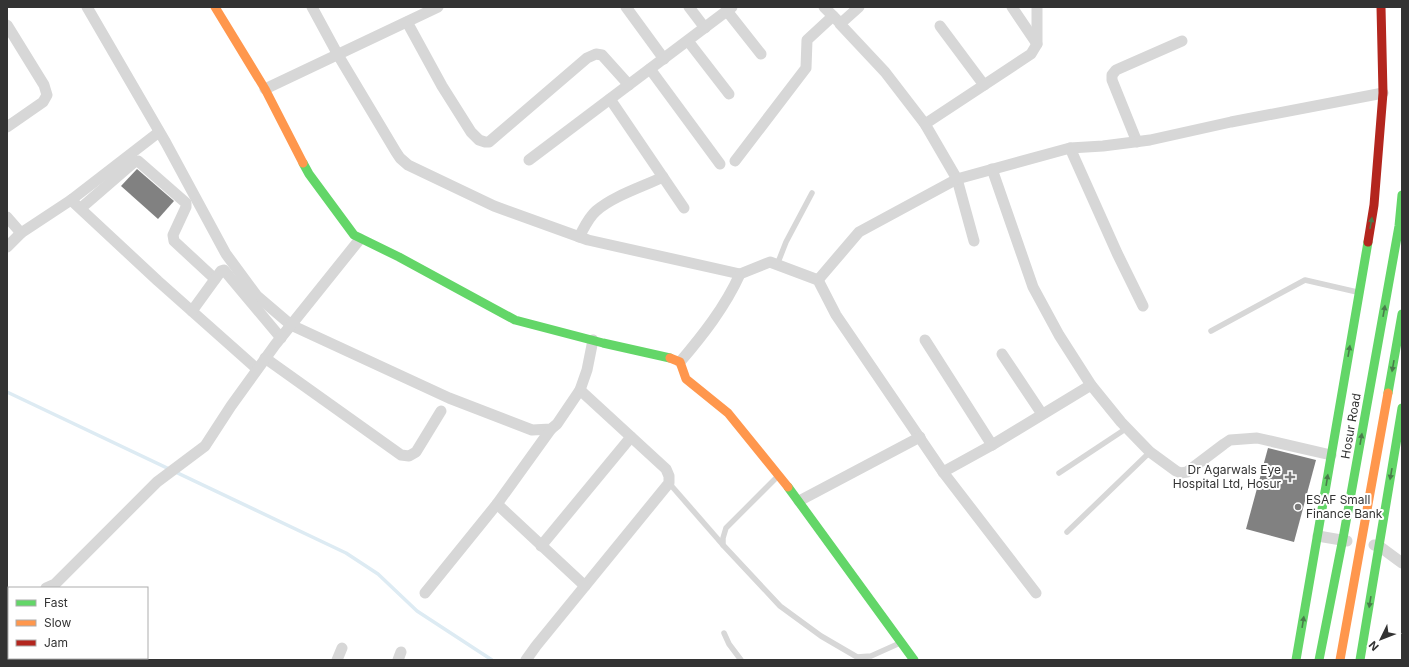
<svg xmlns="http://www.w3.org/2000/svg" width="1409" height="667" font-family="Inter,sans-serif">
<rect width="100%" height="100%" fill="#fff"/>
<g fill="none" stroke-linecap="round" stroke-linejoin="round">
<path stroke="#ddebf3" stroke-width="3.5" d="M7 392 346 553 378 574 417 611 492 660"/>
</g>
<g fill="#818181">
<path d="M137 169 174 201 158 219 121 186Z"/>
<path d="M1268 448 1316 460 1294 542 1246 529Z"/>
</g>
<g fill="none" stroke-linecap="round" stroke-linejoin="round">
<g stroke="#d7d7d7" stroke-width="5.5">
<path d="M777 265 786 242 812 193"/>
<path d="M1211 331 1305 280 1357 292"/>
<path d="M1059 473 1127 428"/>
<path d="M779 475 726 528 723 538V545L780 606 821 636 857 657 871 656 900 643"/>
<path d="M669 483 723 545"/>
<path d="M1067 532 1150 452"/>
<path d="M724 633 729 644 741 660"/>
</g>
<g stroke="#d7d7d7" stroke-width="11">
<path d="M87 7 166 143 226 254 257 296 291 325 449 398 532 430 551 429 557 424 580 390 587 370 593 340"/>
<path d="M312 7 338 55 396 152 400 158 408 165 494 206 588 240 740 274"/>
<path d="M626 7 664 59"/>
<path d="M689 7 705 28"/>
<path d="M824 7 838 21"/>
<path d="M859 7 840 24 885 72 925 124 957 179 974 241"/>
<path d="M1012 7 1037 44"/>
<path d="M727 11 761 54"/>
<path d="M407 22 442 86 471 132 479 140 485 142H489L587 58 596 54 602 55 629 85"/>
<path d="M7 25 44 85 47 95 43 102 7 127"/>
<path d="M940 26 984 85"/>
<path d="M688 41 729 94"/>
<path d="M650 69 720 164"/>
<path d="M265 89 438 7"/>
<path d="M610 99 684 208"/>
<path d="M925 124 1031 54 1037 44V7"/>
<path d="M1137 142 1112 80V75L1116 70 1182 41"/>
<path d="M1070 148 1117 253 1143 306"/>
<path d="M529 160 732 7"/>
<path d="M735 161 806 68 807 40 833 16"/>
<path d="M992 169 1033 287 1059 335 1091 385 1121 422 1150 452 1176 471 1181 473 1187 472 1224 444 1230 440 1257 438 1331 455"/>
<path d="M71 200 159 132"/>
<path d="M81 208 133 163 138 161 186 203V207L173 235 174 241 215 279"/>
<path d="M7 217 21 233 71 200 158 281 257 369"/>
<path d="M579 237C584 228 588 218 596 211 613 196 642 187 663 177"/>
<path d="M7 247 21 233"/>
<path d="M818 280 859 232 957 179 1070 148 1103 146 1150 140 1231 122 1383 93"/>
<path d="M192 311 221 271 224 270 281 338"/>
<path d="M925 340 992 445"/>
<path d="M1002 354 1042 414"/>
<path d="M265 358 401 455 409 456 416 452 441 411"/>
<path d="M680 362C703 335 725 307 740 274L770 262 818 280 836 315 943 472 1036 593"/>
<path d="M943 472 992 445 1091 385"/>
<path d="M799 501 920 437"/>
<path d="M497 504 585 586"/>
<path d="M1318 536 1347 541"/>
<path d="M1374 545 1379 546 1402 563"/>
<path d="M541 546 631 437"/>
<path d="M46 588 55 584 157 482 205 446 231 406 275 345 360 239"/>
<path d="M425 593 497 504 551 429"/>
<path d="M7 609 9 607"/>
<path d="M337 660 342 648"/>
<path d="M398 660 401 652"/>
<path d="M526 660 536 646 669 483V476L666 469 580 390"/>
</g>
<g stroke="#63d668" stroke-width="9">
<path d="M303 163 309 174 354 235 399 257 515 320 603 343 670 358"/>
<path d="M1388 393 1402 314"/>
<path d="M788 487 914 660"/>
<path d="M1296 660 1368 242"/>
<path d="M1319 660 1344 533 1399 226 1402 195"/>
<path d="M1360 660 1402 408"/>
</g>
<g stroke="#ff974d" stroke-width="9">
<path d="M215 7 265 89 303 163"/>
<path d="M670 358 680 362 686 379 728 413 788 487"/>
<path d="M1340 660 1388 393"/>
</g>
<path stroke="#b3261e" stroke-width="9" d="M1368 242 1374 205 1383 93 1381 7"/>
</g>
<defs><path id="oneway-solid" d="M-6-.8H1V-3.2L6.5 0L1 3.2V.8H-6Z"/></defs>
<g fill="#497c4b">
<use href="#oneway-solid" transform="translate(1371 223) rotate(-80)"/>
<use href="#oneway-solid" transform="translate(1384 311) rotate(-80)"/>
<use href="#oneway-solid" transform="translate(1349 351) rotate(-80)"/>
<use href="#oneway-solid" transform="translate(1393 366) rotate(100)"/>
<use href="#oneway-solid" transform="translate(1361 439) rotate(-80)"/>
<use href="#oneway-solid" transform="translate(1391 474) rotate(100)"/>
<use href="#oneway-solid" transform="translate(1327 480) rotate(-81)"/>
<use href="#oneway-solid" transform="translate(1370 602) rotate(99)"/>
<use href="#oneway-solid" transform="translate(1303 622) rotate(-81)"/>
</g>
<g fill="#7a7a7a" stroke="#fff" stroke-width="1.5">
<path d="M1288 471h4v4h4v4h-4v4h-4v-4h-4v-4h4z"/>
<circle cx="1298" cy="507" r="4"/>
</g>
<g text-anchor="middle" stroke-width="4" stroke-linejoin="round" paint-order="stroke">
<g font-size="12" fill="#333" stroke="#fff">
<text transform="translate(1351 426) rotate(-80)" y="4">Hosur Road</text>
</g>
<g font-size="12" fill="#333" stroke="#fff" text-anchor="end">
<text x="1281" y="474">Dr Agarwals Eye<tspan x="1281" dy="14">Hospital Ltd, Hosur</tspan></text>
<text x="1306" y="504" text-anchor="start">ESAF Small<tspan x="1306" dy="14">Finance Bank</tspan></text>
</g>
</g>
<rect width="1409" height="667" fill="none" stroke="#333333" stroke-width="16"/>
<rect x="8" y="587" width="140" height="72" fill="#ffffff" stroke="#adadad"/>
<rect x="16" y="600" width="20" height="6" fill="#63d668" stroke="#adadad"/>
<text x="44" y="607" font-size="12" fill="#333333">Fast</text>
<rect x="16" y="620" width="20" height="6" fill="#ff974d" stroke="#adadad"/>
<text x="44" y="627" font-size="12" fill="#333333">Slow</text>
<rect x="16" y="640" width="20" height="6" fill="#b3261e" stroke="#adadad"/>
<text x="44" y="647" font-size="12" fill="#333333">Jam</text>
<g transform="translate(1381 639) rotate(227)" stroke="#ffffff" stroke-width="3" paint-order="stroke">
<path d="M0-3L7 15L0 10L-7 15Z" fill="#333333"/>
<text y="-6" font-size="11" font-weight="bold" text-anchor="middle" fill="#333333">N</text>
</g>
</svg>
